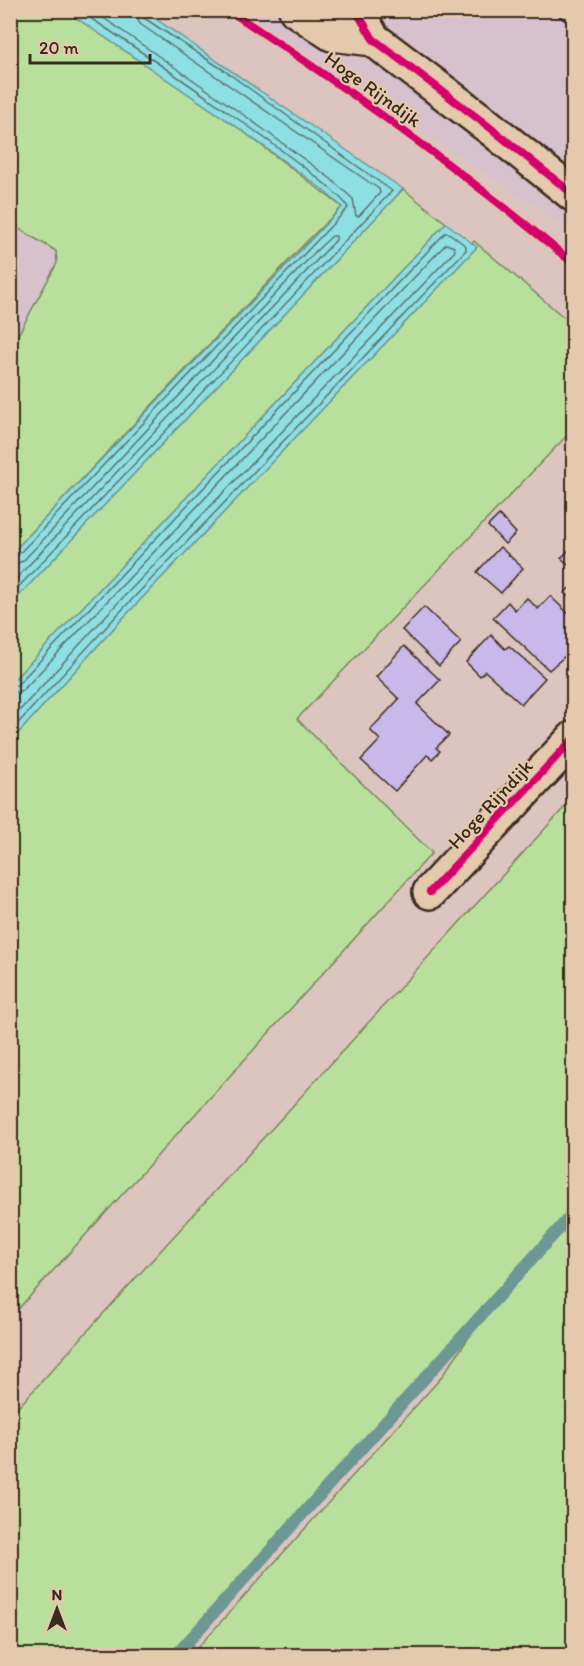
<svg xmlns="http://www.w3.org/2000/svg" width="584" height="1666" font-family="Itim,sans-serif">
<rect width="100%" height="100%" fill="#dcc4bf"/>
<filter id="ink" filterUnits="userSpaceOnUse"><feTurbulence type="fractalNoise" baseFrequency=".0167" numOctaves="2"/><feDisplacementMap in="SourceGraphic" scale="12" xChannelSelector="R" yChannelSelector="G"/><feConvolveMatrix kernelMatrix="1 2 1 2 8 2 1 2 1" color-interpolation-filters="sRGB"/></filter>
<g filter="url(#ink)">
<g fill="#d6c1cc">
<path d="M236 11H573V238L543 210Z"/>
<path d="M11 224 56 251 57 263 11 348Z"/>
</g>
<g fill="#b8e09c" stroke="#7a855d" stroke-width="1.5">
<path d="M11 11H66L240 129 342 207 309 239 11 554V348L57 263 56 251 11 224Z"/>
<path d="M403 189 446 223 11 683V604Z"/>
<path d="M474 241 573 325V429L297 719 432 853 11 1317V741L123 618 476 248 472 243Z"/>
<path d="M573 798V1655H191L440 1379 520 1264 305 1514 175 1655H11V1415Z"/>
</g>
<g fill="#8ddfe4" stroke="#6c9795" stroke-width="1.5">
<path d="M66 11H144L403 189 11 604V554L342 207 322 189 240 129Z"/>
<path d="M446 223 477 247 123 618 11 741V683Z"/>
</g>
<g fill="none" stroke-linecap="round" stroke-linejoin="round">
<g stroke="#5c726d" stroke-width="1.5">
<path d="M92 10 248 118 331 179 353 199 356 216H359L380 193 379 189 140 24 134 10"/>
<path d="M10 558 17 556 348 208C343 186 112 32 78 10"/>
<path d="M10 566 23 561 318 249 332 236H336V240L10 585"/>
<path d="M10 596 392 191 225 71 144 18 141 10"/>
<path d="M10 687 17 685 445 233H449L466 246V250L119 613 10 732"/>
<path d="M10 694 23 690 446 244 454 247 455 251 113 608 10 721"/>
</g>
<path stroke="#6c9795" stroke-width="12" d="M175 1656 574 1212"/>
</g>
<g fill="#c9b9ea" stroke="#3b2a1e" stroke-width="1.5">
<path d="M499 515 516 533 505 544 488 526Z"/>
<path d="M574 545V570L561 558Z"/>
<path d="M500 547 523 568 501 593 477 572Z"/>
<path d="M574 584V601L564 593Z"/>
<path d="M550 596 574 619V648L549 670 493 618 508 602 515 610 527 598 538 609Z"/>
<path d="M424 607 461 642 439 666 402 630Z"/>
<path d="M491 635 505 649 509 646 545 678 521 704 485 671 480 676 466 662Z"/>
<path d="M404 646 440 680 417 704 449 735 436 748 440 751 432 759 427 755 395 791 361 760 380 740 370 730 399 699 376 677Z"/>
</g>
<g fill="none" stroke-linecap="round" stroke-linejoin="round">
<g stroke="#3b2a1e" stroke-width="21">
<path id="service" d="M567 10 574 15"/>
</g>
<g stroke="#3b2a1e" stroke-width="38">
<path id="minor" d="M430 892 574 738"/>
</g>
<g stroke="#3b2a1e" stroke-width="38">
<g id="tertiary">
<path d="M296 10 332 34 373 39"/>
<path d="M352 10 358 14 373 39 488 126 574 195"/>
</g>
</g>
<use href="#service" stroke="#e4c9ac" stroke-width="16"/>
<use href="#minor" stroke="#e4c9ac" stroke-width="33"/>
<use href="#tertiary" stroke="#e4c9ac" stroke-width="33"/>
<g stroke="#e4c9ac" stroke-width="11">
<g id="cycleway">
<path d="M228 10C348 88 464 172 574 264"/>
<path d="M352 10 358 14 373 39 488 126 574 195"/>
<path d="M430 892 574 738"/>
</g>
</g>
<use href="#cycleway" stroke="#d6006c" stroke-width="8"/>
</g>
</g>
<g text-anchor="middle" stroke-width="4.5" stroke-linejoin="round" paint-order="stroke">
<g font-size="20" fill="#3b2a1e" stroke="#e4c9ac">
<text transform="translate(373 89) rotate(36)" y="7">Hoge Rijndijk</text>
<text transform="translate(490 804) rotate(-47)" y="7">Hoge Rijndijk</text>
</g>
</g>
<rect width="584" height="1666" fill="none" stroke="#e4c9ac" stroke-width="36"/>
<rect x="18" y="18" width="548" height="1630" fill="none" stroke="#3b2a1e" stroke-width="2" filter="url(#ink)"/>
<g transform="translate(57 1609)" stroke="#e4c9ac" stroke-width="4.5" paint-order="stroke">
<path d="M0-4.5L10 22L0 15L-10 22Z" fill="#3b2a1e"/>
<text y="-9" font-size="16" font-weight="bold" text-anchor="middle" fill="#3b2a1e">N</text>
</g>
<path d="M30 54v9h120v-9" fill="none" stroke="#3b2a1e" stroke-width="3"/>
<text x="39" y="54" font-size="18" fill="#3b2a1e" stroke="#e4c9ac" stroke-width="4.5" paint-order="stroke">20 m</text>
</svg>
